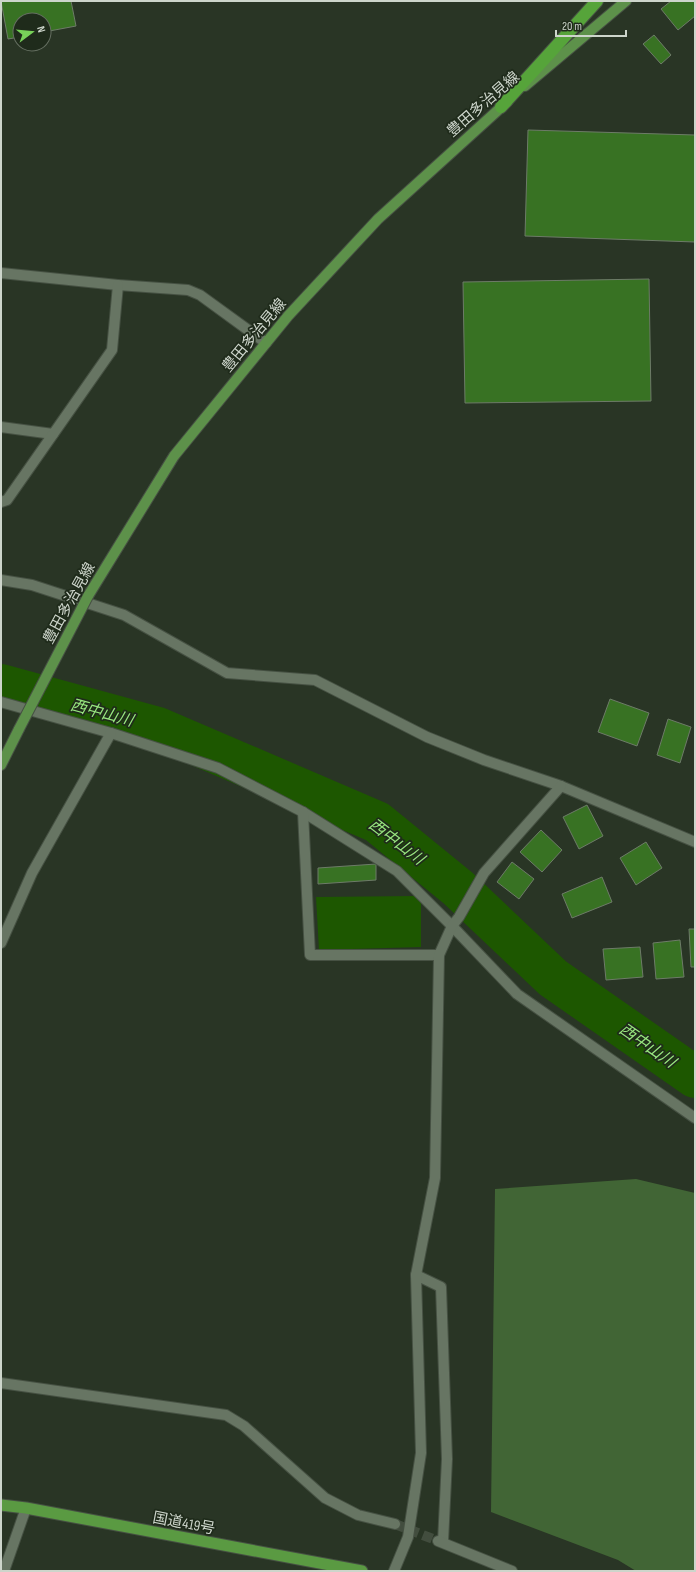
<svg xmlns="http://www.w3.org/2000/svg" width="696" height="1572" font-family="'Sofia Sans Condensed','Noto Sans JP',sans-serif">
<rect width="100%" height="100%" fill="#293525"/>
<path fill="#416535" d="M636 1179 695 1193V1571H636L618 1560 491 1512 495 1189Z"/>
<path fill="#1d5700" d="M416 896 421 902V947L319 950 316 897Z"/>
<g fill="none" stroke-linecap="round" stroke-linejoin="round">
<path stroke="#1d5700" stroke-width="42" d="M1 685 158 728 377 822 458 888 553 978 695 1077"/>
</g>
<g fill="#387223" stroke="#6d7b68">
<path d="M1 1H71L76 26 44 32V20H20V37L8 39Z"/>
<path d="M671 1H695V16L678 30 661 9Z"/>
<path d="M654 35 671 55 661 64 643 44Z"/>
<path d="M528 130 695 135V242L525 236Z"/>
<path d="M649 279 651 401 465 403 463 282Z"/>
<path d="M610 699 649 713 637 746 598 732Z"/>
<path d="M668 719 691 727 680 763 657 755Z"/>
<path d="M587 805 603 836 579 849 563 817Z"/>
<path d="M541 830 562 850 542 872 520 852Z"/>
<path d="M646 842 662 868 636 885 620 858Z"/>
<path d="M512 862 534 879 519 899 497 882Z"/>
<path d="M376 864V880L318 884V868Z"/>
<path d="M602 877 612 902 572 918 562 894Z"/>
<path d="M689 929H695V967H691Z"/>
<path d="M680 940 684 977 656 979 653 943Z"/>
<path d="M640 947 643 977 606 980 603 949Z"/>
</g>
<g fill="none" stroke-linecap="round" stroke-linejoin="round">
<path stroke="#424d3e" stroke-width="10" stroke-dasharray="10 5" stroke-linecap="butt" d="M395 1524 438 1541"/>
<g stroke="#465143" stroke-width="12">
<g id="minor">
<path d="M1 273 118 285 188 290 200 295 266 343"/>
<path d="M1 427 53 434"/>
<path d="M1 502 7 500 112 350 118 285"/>
<path d="M1 580 32 585 124 615 227 673 315 680 427 737 484 760 561 786 695 842"/>
<path d="M1 702 111 733 218 768 303 812 397 871 452 926 517 994 695 1118"/>
<path d="M303 812 310 955H439"/>
<path d="M1 943 32 873 111 733"/>
<path d="M416 1275 441 1287 447 1459 443 1542"/>
<path d="M1 1383 226 1415 244 1426 325 1498 358 1515 395 1524"/>
<path d="M438 1541 512 1571"/>
<path d="M4 1571 26 1508"/>
<path d="M394 1571 408 1537 421 1453 416 1275 435 1178 439 955 452 926 459 917 484 873 561 786"/>
</g>
</g>
<g stroke="#465143" stroke-width="12">
<g id="primary">
<path d="M525 86 626 1"/>
<path d="M88 596 174 456 288 316 378 219 507 102"/>
<path d="M1 765 19 729"/>
</g>
</g>
<g stroke="#465143" stroke-width="13">
<path id="trunk" d="M1 1505 26 1508 362 1571"/>
</g>
<g stroke="#465143" stroke-width="14">
<path id="motorway" d="M501 107 597 1"/>
</g>
<use href="#minor" stroke="#677563" stroke-width="10"/>
<use href="#primary" stroke="#5d914a" stroke-width="10"/>
<use href="#trunk" stroke="#5a9a42" stroke-width="11"/>
<use href="#motorway" stroke="#56a43a" stroke-width="12"/>
<g stroke="#465143" stroke-width="12" stroke-linecap="butt">
<path id="primary-bridge" d="M19 729 88 596"/>
</g>
<use href="#primary-bridge" stroke="#5d914a" stroke-width="10"/>
</g>
<g text-anchor="middle" stroke-width="3.5" stroke-linejoin="round" paint-order="stroke">
<g font-size="15" fill="#cdd5cb" stroke="#1f2b1b">
<text transform="translate(483 104) rotate(-41)" y="5">豊田多治見線</text>
<text transform="translate(254 335) rotate(-50)" y="5">豊田多治見線</text>
<text transform="translate(69 603) rotate(-61)" y="5">豊田多治見線</text>
<text transform="translate(184 1523) rotate(11)" y="5">国道419号</text>
</g>
<g font-size="16" font-style="italic" fill="#98e67f" stroke="#1f2b1b">
<text transform="translate(102 712) rotate(15)" y="6">西中山川</text>
<text transform="translate(397 841) rotate(37)" y="6">西中山川</text>
<text transform="translate(648 1045) rotate(35)" y="6">西中山川</text>
</g>
</g>
<rect width="696" height="1572" fill="none" stroke="#cdd5cb" stroke-width="4"/>
<g transform="translate(32 32) rotate(74)"><circle r="19" fill="#1f2b1b" stroke="#656f61"/>
<path d="M0-3L7 15L0 10L-7 15Z" fill="#78d259"/>
<text y="-6" font-size="11" font-weight="bold" text-anchor="middle" fill="#cdd5cb">N</text>
</g>
<path d="M556 30v6h70v-6" fill="none" stroke="#cdd5cb" stroke-width="2"/>
<text x="562" y="30" font-size="12" fill="#cdd5cb" stroke="#1f2b1b" stroke-width="3" paint-order="stroke">20 m</text>
</svg>
